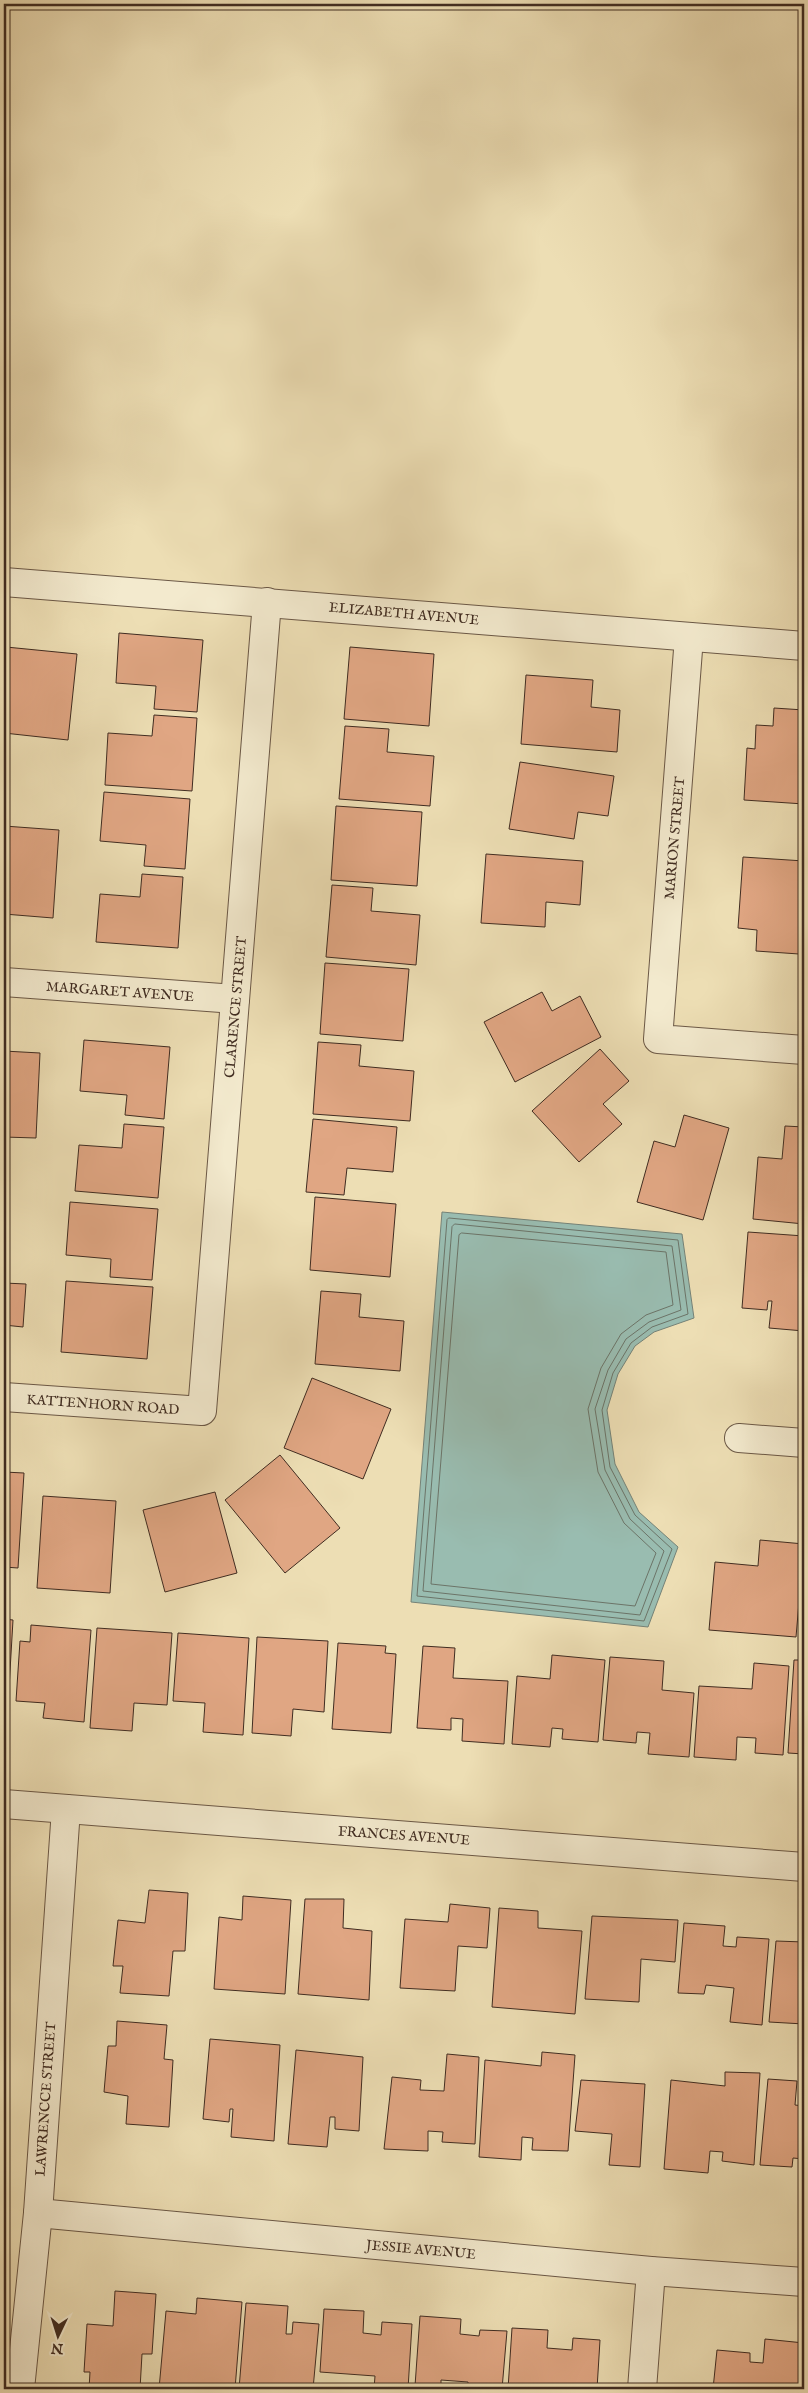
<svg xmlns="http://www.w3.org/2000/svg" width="808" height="2393" font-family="'IM FELL English',serif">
<rect width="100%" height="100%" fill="#eddeb4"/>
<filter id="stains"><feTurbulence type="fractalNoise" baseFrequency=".004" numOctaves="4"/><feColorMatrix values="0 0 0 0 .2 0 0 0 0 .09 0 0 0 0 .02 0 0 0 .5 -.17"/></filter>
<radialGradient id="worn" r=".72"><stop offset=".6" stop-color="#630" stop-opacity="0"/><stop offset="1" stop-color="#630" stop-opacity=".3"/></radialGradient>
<path fill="#99bcb0" stroke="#758277" d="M442 1212 682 1234 694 1318 654 1332 635 1346 618 1374 607 1410 615 1464 639 1512 678 1547 648 1627 411 1602Z"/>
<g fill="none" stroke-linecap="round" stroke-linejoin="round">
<g stroke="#6c7468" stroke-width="1">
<path d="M449 1218 678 1240 688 1314 652 1327 631 1343 613 1373 602 1410 610 1467 635 1515 672 1549 644 1621 417 1596 447 1220Z"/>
<path d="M455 1224 672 1246 681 1310 649 1322 626 1339 608 1370 595 1409 605 1470 630 1519 664 1551 640 1615 423 1591 452 1227Z"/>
<path d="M462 1233 666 1252 673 1305 646 1315 621 1334 601 1368 588 1409 598 1472 624 1523 656 1553 635 1606 431 1584 459 1235Z"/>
</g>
</g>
<g fill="#e0a683" stroke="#402c21">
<path d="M119 633 203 640 197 712 154 709 156 686 116 683Z"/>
<path d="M6 647 77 654 68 740 4 733Z"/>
<path d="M350 647 434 654 429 726 344 719Z"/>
<path d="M526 675 593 680 591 707 620 710 617 752 521 744Z"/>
<path d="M774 708 804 710V804L744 800 747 748 755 749 756 725 773 726Z"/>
<path d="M154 715 197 718 192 791 105 785 108 733 152 736Z"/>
<path d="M345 726 389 729 387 752 434 756 430 806 339 799Z"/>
<path d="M520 762 614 776 608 816 578 812 574 839 509 829Z"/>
<path d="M104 792 190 799 185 869 144 866 146 845 100 841Z"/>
<path d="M336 806 422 812 417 886 331 880Z"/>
<path d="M4 826 59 830 53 918 4 914Z"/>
<path d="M486 854 583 861 580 905 546 902 545 927 481 923Z"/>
<path d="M743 857 804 861 799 954 756 951 757 930 738 928Z"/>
<path d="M142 874 183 877 178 948 96 942 100 894 140 897Z"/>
<path d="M332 885 373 888 371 911 420 915 416 965 326 957Z"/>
<path d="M325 963 409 969 403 1041 320 1034Z"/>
<path d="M542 992 552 1011 580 996 601 1037 515 1082 484 1022Z"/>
<path d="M84 1040 170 1047 164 1119 125 1115 127 1095 80 1091Z"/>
<path d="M318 1042 361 1045 359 1066 414 1071 410 1121 313 1114Z"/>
<path d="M600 1049 629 1081 603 1104 622 1124 579 1162 532 1111Z"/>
<path d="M4 1051 40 1053 36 1138 4 1137Z"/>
<path d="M684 1115 729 1128 703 1220 637 1202 654 1141 675 1147Z"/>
<path d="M313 1119 397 1127 393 1172 347 1168 344 1195 306 1192Z"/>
<path d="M124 1124 164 1127 158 1198 75 1191 79 1145 122 1148Z"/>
<path d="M785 1126 804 1127V1224L753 1219 758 1157 782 1159Z"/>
<path d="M315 1197 396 1204 390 1277 310 1270Z"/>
<path d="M70 1202 158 1209 152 1280 110 1277 111 1259 66 1255Z"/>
<path d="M748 1232 804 1236V1331L769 1328 772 1301H768L767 1310 742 1308Z"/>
<path d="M66 1281 153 1287 147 1359 61 1352Z"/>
<path d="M4 1283 26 1284 23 1327 4 1325Z"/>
<path d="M321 1291 361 1294 359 1317 404 1321 400 1371 315 1364Z"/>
<path d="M312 1378 391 1409 363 1479 284 1448Z"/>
<path d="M280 1455 340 1528 285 1573 225 1500Z"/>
<path d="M4 1472 24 1473 18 1568 4 1567Z"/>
<path d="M215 1492 237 1573 165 1592 143 1510Z"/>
<path d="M43 1496 116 1501 110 1593 37 1588Z"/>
<path d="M760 1540 804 1544 796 1637 709 1630 715 1562 758 1566Z"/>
<path d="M4 1619 13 1620 9 1688H4Z"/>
<path d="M31 1625 91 1630 84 1722 43 1718 45 1703 16 1701 20 1641 30 1642Z"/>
<path d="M97 1628 172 1633 167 1705 134 1703 132 1731 90 1728Z"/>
<path d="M178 1633 249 1638 243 1735 203 1732 205 1703 173 1701Z"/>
<path d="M257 1637 328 1641 324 1712 293 1709 291 1736 252 1733Z"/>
<path d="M338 1643 386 1646 385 1653 396 1654 391 1733 332 1729Z"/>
<path d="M423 1646 455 1648 453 1678 508 1681 504 1744 462 1741 463 1719 451 1718V1730L417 1728Z"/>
<path d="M552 1655 605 1660 598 1742 562 1739 563 1729 552 1728 550 1747 512 1744 517 1676 550 1679Z"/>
<path d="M610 1657 664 1661 662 1690 694 1693 689 1757 648 1754 650 1733 637 1732 636 1743 603 1740Z"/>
<path d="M794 1660H804V1754L788 1753Z"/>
<path d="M754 1663 789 1666 783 1755 755 1753 756 1738 737 1737 736 1760 694 1757 699 1686 752 1689Z"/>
<path d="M149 1890 188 1893 185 1951H173L169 1996 120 1993 123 1966H113L118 1920 145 1923Z"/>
<path d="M243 1896 291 1900 285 1994 214 1989 219 1917 242 1920Z"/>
<path d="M305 1899H344L343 1928 372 1931 369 2000 298 1994Z"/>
<path d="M450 1904 490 1908 487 1948 458 1946 455 1991 400 1988 405 1919 448 1922Z"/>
<path d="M499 1908 538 1911V1928L582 1931 575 2014 492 2007Z"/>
<path d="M592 1916 678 1920 675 1962 641 1959 639 2002 585 1999Z"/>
<path d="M684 1923 725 1926 723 1946 736 1947 737 1937 769 1939 762 2025 730 2022 734 1988 706 1985 704 1994 678 1993Z"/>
<path d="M776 1941 804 1942V2024L769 2022Z"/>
<path d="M117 2021 167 2025 164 2059 173 2060 169 2127 126 2124 128 2096 104 2092 108 2046H116Z"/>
<path d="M210 2039 280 2045 274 2141 231 2137 233 2109H230L229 2122 203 2119Z"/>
<path d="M296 2050 363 2057 359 2131 335 2129V2117H330L327 2147 288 2144Z"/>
<path d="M542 2052 575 2055 568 2151 532 2150 533 2138 522 2137 521 2160 479 2157 485 2060 541 2066Z"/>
<path d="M447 2054 479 2057 475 2144 442 2142 443 2132 428 2131V2151L384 2149 392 2077 421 2080 420 2090 444 2091Z"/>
<path d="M725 2072 760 2073 754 2165 722 2161 723 2152 710 2151 708 2173 664 2169 671 2080 725 2086Z"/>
<path d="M768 2079 797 2081 795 2105 804 2106V2159L793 2158 792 2167 760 2165Z"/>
<path d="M581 2080 645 2084 640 2167 609 2165 612 2134 575 2131Z"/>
<path d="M115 2291 156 2294 152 2354H142L140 2389H89L90 2372H84L87 2324 113 2326Z"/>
<path d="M197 2298 242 2302 235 2389H159L166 2311 196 2314Z"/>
<path d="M246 2303 288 2306 286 2334H292L293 2322 319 2324 313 2389H239Z"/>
<path d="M324 2309 364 2311 363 2333 381 2335 382 2322 412 2324 408 2389H374L375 2376 320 2372Z"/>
<path d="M420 2316 461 2319 460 2334 479 2336 480 2330 507 2331 502 2389H468V2382L441 2380V2388L415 2386Z"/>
<path d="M512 2328 548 2330 547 2348 572 2350 573 2338 600 2340 597 2389 534 2387V2389H508Z"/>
<path d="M765 2339 804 2343 802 2389H713L717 2350 750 2353V2362L763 2363Z"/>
</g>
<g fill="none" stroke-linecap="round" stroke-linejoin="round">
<g stroke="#6b5846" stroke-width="30">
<g id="minor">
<path d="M4 582 804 646"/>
<path d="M689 637 658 1039 804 1050"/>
<path d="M4 982 235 999"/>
<path d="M4 1397 202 1411 267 602"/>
<path d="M739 1438 804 1443"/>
<path d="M4 1804 804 1867"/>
<path d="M38 2213 651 2271 804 2282"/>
<path d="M20 2389 38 2213 66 1809"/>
<path d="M642 2389 651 2271"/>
</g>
</g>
<use href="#minor" stroke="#f3eace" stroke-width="28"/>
</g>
<g text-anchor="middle" stroke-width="4" stroke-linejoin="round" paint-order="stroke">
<g font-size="14" fill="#402c21" stroke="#f3eace">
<text transform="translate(404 613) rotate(5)" y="5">ELIZABETH AVENUE</text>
<text transform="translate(674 838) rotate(-85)" y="5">MARION STREET</text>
<text transform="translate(120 991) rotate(4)" y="5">MARGARET AVENUE</text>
<text transform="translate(235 1007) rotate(-85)" y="5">CLARENCE STREET</text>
<text transform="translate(103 1404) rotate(4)" y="5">KATTENHORN ROAD</text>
<text transform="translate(404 1835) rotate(4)" y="5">FRANCES AVENUE</text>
<text transform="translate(45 2099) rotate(-86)" y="5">LAWRENCCE STREET</text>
<text transform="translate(421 2249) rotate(5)" y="5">JESSIE AVENUE</text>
</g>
</g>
<rect width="808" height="2393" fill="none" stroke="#eddeb4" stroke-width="20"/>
<rect x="5" y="5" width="798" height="2383" fill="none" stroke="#402c21" stroke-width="2.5"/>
<rect x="10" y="10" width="788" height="2373" fill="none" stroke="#402c21"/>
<g transform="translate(58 2336) rotate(184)" stroke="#f3eace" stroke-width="4" paint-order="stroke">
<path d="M0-4L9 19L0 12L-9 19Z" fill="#402c21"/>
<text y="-8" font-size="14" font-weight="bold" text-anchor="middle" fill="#402c21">N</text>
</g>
<rect width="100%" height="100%" filter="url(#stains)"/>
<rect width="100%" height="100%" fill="url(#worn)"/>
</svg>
